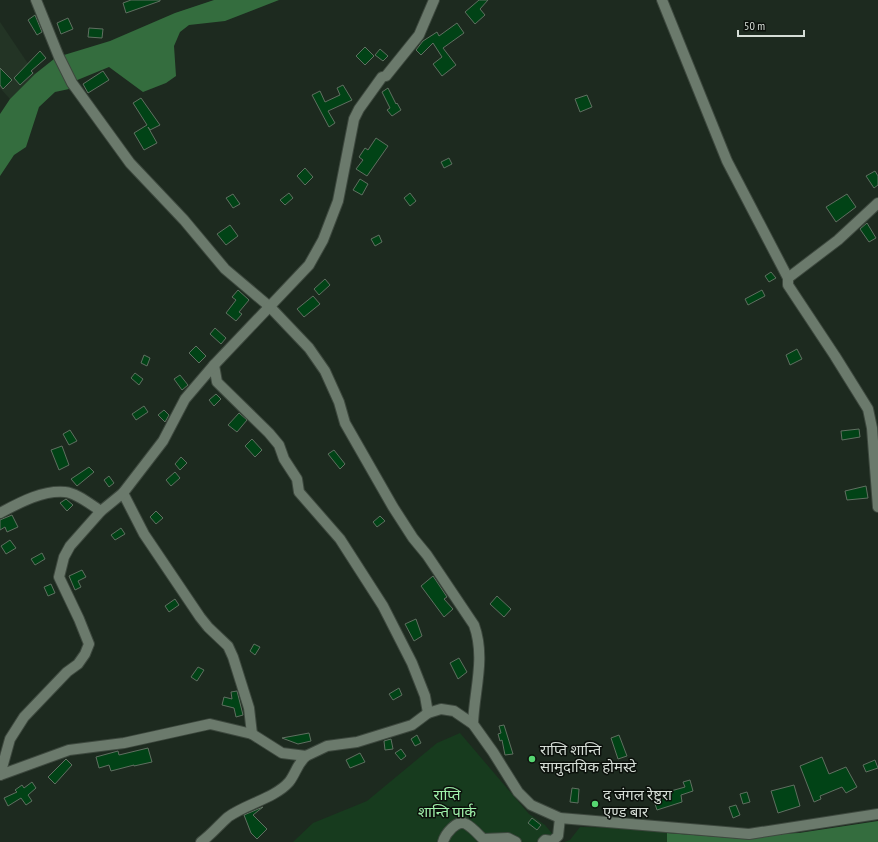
<svg xmlns="http://www.w3.org/2000/svg" width="878" height="842" font-family="'PT Sans Narrow','Noto Sans Devanagari',sans-serif">
<rect width="100%" height="100%" fill="#1d2a1f"/>
<path fill="#233425" d="M0 22 35 74 10 99 0 88Z"/>
<g fill="#173b1e">
<path d="M460 733 529 814 545 825 559 842H293L313 823 367 801 437 743Z"/>
<path d="M580 827 640 828 667 833V842H564L570 840Z"/>
</g>
<g fill="#346d3e">
<path d="M214 0H279L225 21 189 25 180 32 174 46 176 76 166 83 143 92 109 67 75 81 64 55 110 41 175 13Z"/>
<path d="M54 59 69 89 55 92 39 107 26 147 14 155 0 176V114L10 99 35 74Z"/>
<path d="M878 821V842H667V833L746 839 775 834 799 833Z"/>
</g>
<g fill="#014316" stroke="#606f61">
<path d="M131 0H160V1L126 13 123 3Z"/>
<path d="M479 0H488L480 9 485 15 475 24 465 12Z"/>
<path d="M35 15 42 32 37 35 28 20Z"/>
<path d="M68 18 73 29 61 34 57 23Z"/>
<path d="M457 23 464 33 443 48 456 65 442 76 433 64 442 57 433 43 421 55 416 50 423 41 437 32 439 36Z"/>
<path d="M89 28 103 29 102 38 88 37Z"/>
<path d="M365 47 374 56 365 65 356 56Z"/>
<path d="M380 49 388 56 383 61 375 55Z"/>
<path d="M40 51 46 58 31 71 33 73 20 85 14 78Z"/>
<path d="M0 68 12 80 3 89 0 85Z"/>
<path d="M103 71 109 80 88 93 83 84Z"/>
<path d="M343 85 352 100 328 111 335 123 329 127 312 95 320 91 325 102 340 95 337 88Z"/>
<path d="M388 88 396 104 397 103 401 110 392 116 387 110 390 108 382 92Z"/>
<path d="M587 95 592 107 580 112 575 99Z"/>
<path d="M141 98 160 125 150 130 148 127 157 143 144 150 134 133 147 125 133 103Z"/>
<path d="M376 138 388 146 367 176 356 169 363 160 359 157 365 148 368 150Z"/>
<path d="M449 158 452 164 444 168 441 162Z"/>
<path d="M305 168 313 177 305 185 297 176Z"/>
<path d="M875 171 878 176V185L874 188 866 176Z"/>
<path d="M360 179 368 184 362 195 353 190Z"/>
<path d="M289 193 293 198 285 205 280 200Z"/>
<path d="M410 193 416 201 410 206 404 198Z"/>
<path d="M233 194 240 204 233 208 226 198Z"/>
<path d="M847 194 856 207 836 222 826 207Z"/>
<path d="M867 223 876 238 869 242 860 229Z"/>
<path d="M230 225 238 236 226 245 217 234Z"/>
<path d="M379 235 382 242 375 246 371 239Z"/>
<path d="M771 272 776 278 769 282 765 276Z"/>
<path d="M325 279 330 285 319 295 314 289Z"/>
<path d="M238 290 249 300 239 312 242 314 236 321 226 313 236 300 232 297Z"/>
<path d="M762 290 765 296 748 305 745 299Z"/>
<path d="M313 296 320 304 304 317 297 309Z"/>
<path d="M215 328 226 338 221 344 210 334Z"/>
<path d="M196 346 206 356 199 363 189 353Z"/>
<path d="M797 349 802 359 790 365 786 355Z"/>
<path d="M144 355 150 358 147 366 141 363Z"/>
<path d="M135 373 143 379 139 385 131 378Z"/>
<path d="M180 375 188 385 182 390 174 379Z"/>
<path d="M216 394 221 399 214 406 209 400Z"/>
<path d="M144 406 148 412 136 420 132 414Z"/>
<path d="M164 410 169 415 165 422 158 415Z"/>
<path d="M239 413 247 420 237 432 228 425Z"/>
<path d="M859 429 860 437 842 440 841 431Z"/>
<path d="M70 430 77 441 69 445 63 434Z"/>
<path d="M252 439 262 450 255 457 245 446Z"/>
<path d="M62 446 69 465 59 470 51 450Z"/>
<path d="M334 450 345 464 340 469 328 454Z"/>
<path d="M181 457 187 463 180 470 175 464Z"/>
<path d="M89 467 94 472 77 486 71 479Z"/>
<path d="M175 472 180 478 171 486 166 480Z"/>
<path d="M109 476 114 483 109 487 104 480Z"/>
<path d="M866 486 868 498 847 500 845 491Z"/>
<path d="M66 499 73 505 67 511 60 503Z"/>
<path d="M156 511 163 518 156 524 150 517Z"/>
<path d="M12 515 18 527 7 532 5 527 0 530V520Z"/>
<path d="M380 516 385 521 377 527 373 522Z"/>
<path d="M121 528 125 534 115 540 111 535Z"/>
<path d="M10 540 16 548 6 554 1 546Z"/>
<path d="M42 553 45 559 35 565 31 559Z"/>
<path d="M82 570 86 577 78 581 81 587 75 590 69 576Z"/>
<path d="M433 576 447 597 444 599 453 609 444 617 421 586Z"/>
<path d="M51 584 55 593 48 596 44 587Z"/>
<path d="M497 596 511 609 504 617 490 604Z"/>
<path d="M175 599 179 605 169 612 165 606Z"/>
<path d="M416 619 422 636 414 641 405 624Z"/>
<path d="M254 644 260 647 255 655 250 651Z"/>
<path d="M459 658 467 672 458 679 450 663Z"/>
<path d="M198 667 204 670 197 681 191 677Z"/>
<path d="M399 688 402 695 393 700 389 694Z"/>
<path d="M237 691 243 715 236 717 234 708 222 705 224 697 232 699 231 692Z"/>
<path d="M504 725 513 754 505 755 502 740 500 741 498 734 501 733 499 726Z"/>
<path d="M309 733 311 741 298 744 282 738Z"/>
<path d="M417 735 421 743 415 746 411 739Z"/>
<path d="M619 735 627 756 618 759 611 738Z"/>
<path d="M391 739 393 749 385 750 384 741Z"/>
<path d="M148 748 152 762 134 766V765L111 771 109 765 99 768 96 757 118 751 119 755Z"/>
<path d="M401 749 406 756 401 760 395 753Z"/>
<path d="M360 753 365 762 350 768 346 760Z"/>
<path d="M822 757 829 774 846 767 857 787 846 793 842 787 820 796 821 799 814 802 800 766Z"/>
<path d="M66 759 72 765 55 784 48 777Z"/>
<path d="M875 760 878 768 866 772 863 765Z"/>
<path d="M690 780 693 791 681 795 682 802 657 810 654 801 666 797 664 793 685 787 683 782Z"/>
<path d="M32 782 36 788 28 795 32 801 26 805 21 798 8 806 4 798 17 792 15 790 22 785 24 788Z"/>
<path d="M794 785 800 806 778 813 771 791Z"/>
<path d="M572 788 579 789 578 803 570 802Z"/>
<path d="M747 792 750 802 743 804 740 794Z"/>
<path d="M736 805 740 815 733 818 729 807Z"/>
<path d="M263 807 253 815 267 829 257 839 251 833 244 815Z"/>
<path d="M532 818 541 825 537 830 528 823Z"/>
</g>
<g fill="none" stroke-linecap="round" stroke-linejoin="round">
<g stroke="#3d483e" stroke-width="12">
<g id="minor">
<path d="M36 0 59 57 72 83 130 163 184 220 225 269 270 307 309 348 325 371 339 402 345 423 393 507 413 538 427 555 474 625C486 658 474 691 473 724"/>
<path d="M662 0 727 161 788 278"/>
<path d="M878 203 838 240 788 278V285L835 356 868 409 872 428 878 507"/>
<path d="M214 365 217 382 269 433 279 445 284 459 297 479 299 492 340 539 383 606 412 663 425 696 428 713"/>
<path d="M123 493 144 534 200 617 208 627 228 646 233 657 249 708 252 734"/>
<path d="M0 513C19 503 42 490 65 492 77 493 91 505 101 511"/>
<path d="M0 775 69 750 124 743 210 724 252 734 282 753 306 756 327 746 357 742 412 725 428 713 441 709 454 711 473 724 493 752 518 792 531 805 560 818 749 834 878 814"/>
<path d="M0 775 10 739 24 717 67 672 78 664 85 654 89 644 79 619 59 577 64 557 70 546 101 511 123 493 163 441 185 399 214 365 309 265 323 240 338 201 354 119 359 109 382 77 386 76 419 35 434 0"/>
<path d="M201 842C211 835 219 825 228 817 246 804 275 798 289 782 296 773 297 764 306 756"/>
<path d="M443 842C445 834 457 819 466 824 472 827 478 834 483 839L508 838 516 842"/>
<path d="M543 842 545 840 552 841 558 836 560 818"/>
</g>
</g>
<use href="#minor" stroke="#6b7a6c" stroke-width="10"/>
</g>
<g fill="#56d671" stroke="#0c110c" stroke-width="1.5">
<circle cx="532" cy="759" r="4"/>
<circle cx="595" cy="804" r="4"/>
</g>
<g text-anchor="middle" stroke-width="3" stroke-linejoin="round" paint-order="stroke">
<g font-size="15" fill="#d5ddd6" stroke="#0c110c" text-anchor="start">
<text x="540" y="755">राप्ति शान्ति<tspan x="540" dy="17">सामुदायिक होमस्टे</tspan></text>
<text x="603" y="800">द जंगल रेष्टुरा<tspan x="603" dy="17">एण्ड बार</tspan></text>
</g>
<g font-size="15" fill="#a0f2ab" stroke="#0c110c">
<text x="447" y="800">राप्ति<tspan x="447" dy="17">शान्ति पार्क</tspan></text>
</g>
</g>
<path d="M738 30v6h66v-6" fill="none" stroke="#d5ddd6" stroke-width="2"/>
<text x="744" y="30" font-size="12" fill="#d5ddd6" stroke="#0c110c" stroke-width="3" paint-order="stroke">50 m</text>
</svg>
